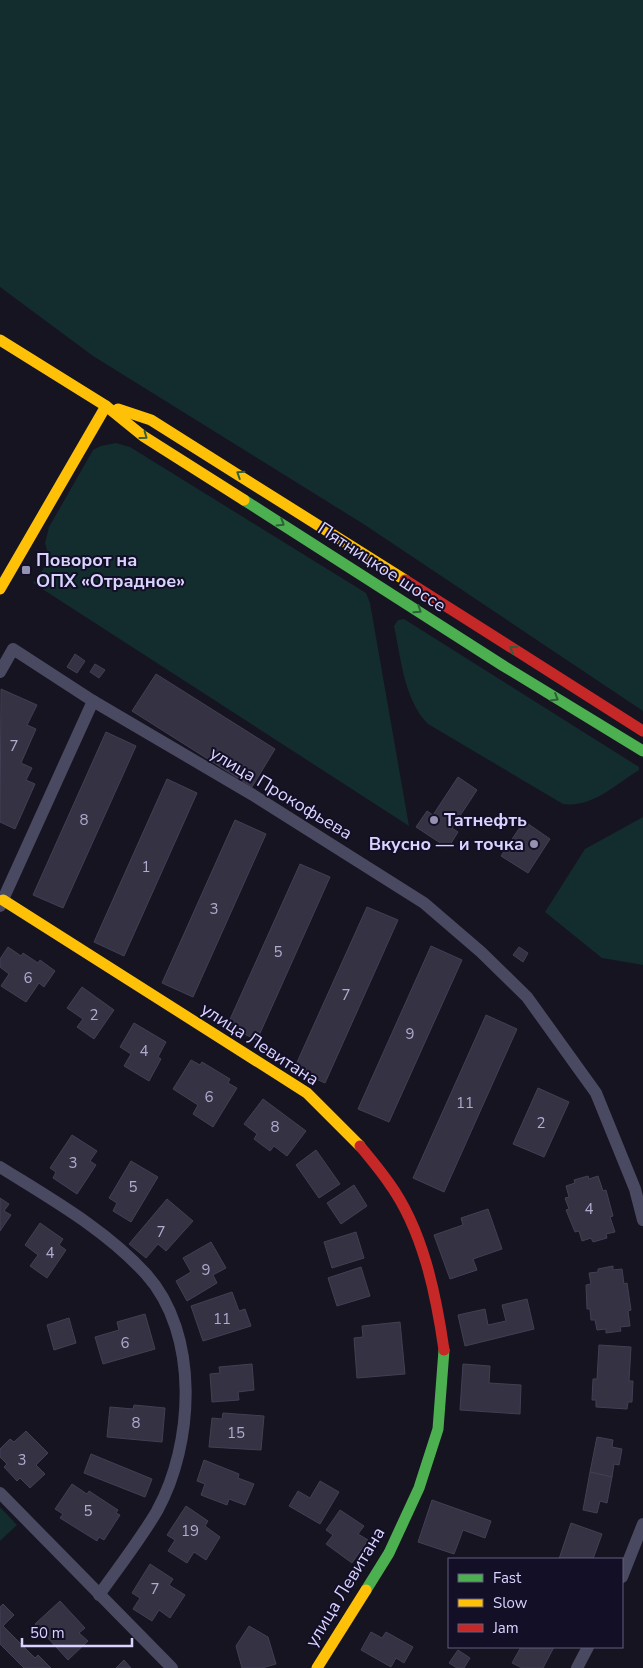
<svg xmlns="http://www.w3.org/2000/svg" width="643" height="1668" font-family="'Nunito Sans',sans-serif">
<rect width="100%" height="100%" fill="#161421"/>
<g fill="#132c2d">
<path d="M0 0H643V711L365 525 93 356 0 287Z"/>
<path d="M116 443 130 447 366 593 370 603 409 826 33 583 46 565 48 554 45 543 49 527 93 450 101 446Z"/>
<path d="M404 619 639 767V770C615 785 592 808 563 804L428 724C404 700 401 658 394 626L398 620Z"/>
<path d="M643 817V965L602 958 545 912 585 849Z"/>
<path d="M0 1507 17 1525 0 1541Z"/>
</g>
<g fill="#343243" stroke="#433f54">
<path d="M75 654 85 661 77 673 67 667Z"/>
<path d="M95 664 105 670 99 678 90 672Z"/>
<path d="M156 674 275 749 252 787 132 711Z"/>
<path d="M1 689 37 705 27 725 36 729 21 763 32 768 26 780 35 784 15 829 0 822Z"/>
<path d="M106 732 136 746 63 908 33 895Z"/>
<path d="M458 777 477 790 452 828 458 832 448 848 416 827 427 811 433 815Z"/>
<path d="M167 779 197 793 124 956 94 942Z"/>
<path d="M235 820 266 834 193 997 162 983Z"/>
<path d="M524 821 550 839 528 873 501 856Z"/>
<path d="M300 864 330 877 257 1040 227 1026Z"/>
<path d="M367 907 398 920 325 1083 294 1069Z"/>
<path d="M431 946 462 960 389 1122 358 1109Z"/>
<path d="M8 947 21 956 23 953 38 963 40 960 55 971 44 987 39 983 26 1002 1 986 9 974 0 967V959Z"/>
<path d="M519 947 528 953 523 962 513 955Z"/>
<path d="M82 987 114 1010 94 1039 77 1027 83 1019 67 1008Z"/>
<path d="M486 1015 517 1029 444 1192 413 1178Z"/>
<path d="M134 1023 166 1042 158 1057 161 1059 149 1081 124 1066 131 1054 120 1047Z"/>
<path d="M191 1060 200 1065 202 1062 230 1079 228 1083 237 1088 213 1127 193 1114 198 1105 173 1089Z"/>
<path d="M538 1088 569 1102 544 1157 513 1144Z"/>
<path d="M263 1099 306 1131 287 1156 274 1146 270 1151 254 1139 257 1134 244 1124Z"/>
<path d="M72 1135 97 1151 90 1161 96 1165 77 1194 53 1178 56 1172 50 1168Z"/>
<path d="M316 1150 340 1184 319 1198 296 1165Z"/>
<path d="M131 1161 158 1177 131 1222 113 1211 117 1203 109 1198Z"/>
<path d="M588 1176 589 1179 598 1176 603 1191 606 1190 613 1216 610 1217 615 1232 606 1234 607 1238 593 1242 591 1238 582 1241 579 1231 575 1232 566 1210 569 1209 565 1198 569 1197 566 1186 575 1183 574 1180Z"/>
<path d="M354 1185 367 1206 341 1224 327 1203Z"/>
<path d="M0 1198 9 1204 4 1211 11 1215 0 1231Z"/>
<path d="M167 1199 193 1221 166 1251 158 1244 146 1258 129 1244Z"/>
<path d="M488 1209 502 1249 473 1259 477 1270 450 1279 434 1235 463 1225 461 1218Z"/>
<path d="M40 1223 63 1239 59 1245 66 1250 47 1278 30 1266 38 1255 25 1245Z"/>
<path d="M356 1232 364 1258 332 1268 324 1242Z"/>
<path d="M211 1242 226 1268 213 1275 217 1283 187 1301 176 1281 191 1272 183 1258Z"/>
<path d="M613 1266V1270L622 1269 624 1284 627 1283 631 1310 628 1311 630 1326 620 1327 621 1331 606 1333V1329L597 1330 595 1320H591L590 1309H587L586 1285 591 1284 589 1273 598 1272V1269Z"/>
<path d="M361 1267 370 1296 337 1306 328 1278Z"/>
<path d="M232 1292 239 1311 245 1309 251 1326 203 1341 191 1306Z"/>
<path d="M527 1299 534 1329 465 1346 458 1315 485 1309 488 1325 506 1321 502 1305Z"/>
<path d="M145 1314 155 1349 103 1364 95 1337 119 1330 117 1322Z"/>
<path d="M69 1318 76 1343 54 1350 47 1325Z"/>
<path d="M400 1322 405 1374 357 1378 354 1338 363 1337 362 1326Z"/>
<path d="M599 1345 631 1347 629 1381H633L632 1402H628L627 1409 596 1407V1400H592L593 1379H597Z"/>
<path d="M252 1364 254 1390 238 1392 239 1400 212 1402 210 1374 220 1373 219 1367Z"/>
<path d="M463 1364 490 1366 489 1383 521 1385 520 1414 460 1410Z"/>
<path d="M134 1405 165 1408 162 1442 107 1437 110 1407 133 1409Z"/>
<path d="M223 1413 264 1416 261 1450 209 1447 212 1418 222 1419Z"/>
<path d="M26 1431 48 1453 36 1465 45 1474 30 1488 20 1478 17 1481 4 1467 7 1464 0 1457V1449L10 1439 14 1442Z"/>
<path d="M597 1437 613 1440 612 1447 622 1449 619 1465 614 1464 612 1477 590 1472Z"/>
<path d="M91 1454 152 1479 145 1497 84 1473Z"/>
<path d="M204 1460 239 1474 238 1478 254 1484 245 1505 229 1499 227 1505 201 1495 205 1484 197 1481Z"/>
<path d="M590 1472 612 1477 607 1503 600 1501 597 1513 583 1510Z"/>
<path d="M320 1481 339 1492 320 1524 289 1506 298 1491 310 1498Z"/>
<path d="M72 1484 87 1494 89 1491 118 1510 116 1513 120 1515 104 1540 99 1537 97 1541 60 1518 63 1514 55 1509Z"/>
<path d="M432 1500 491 1521 485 1538 463 1530 454 1554 418 1542Z"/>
<path d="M186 1506 208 1521 205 1526 220 1537 206 1560 194 1552 187 1563 168 1551 175 1540 167 1535Z"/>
<path d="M340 1510 364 1526 358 1534 368 1540 352 1563 326 1544 333 1535 326 1530Z"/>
<path d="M571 1523 602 1534 593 1559H559Z"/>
<path d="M150 1564 173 1579 169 1585 185 1595 170 1618 159 1610 152 1621 133 1609 140 1598 132 1593Z"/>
<path d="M60 1601 85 1628 79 1633 88 1641 68 1660 35 1624Z"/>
<path d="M3 1604 14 1615 3 1626 35 1658 38 1655 51 1668H24L0 1644V1607Z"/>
<path d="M249 1626 268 1637 276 1664 262 1668H242L236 1646Z"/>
<path d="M371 1632 382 1638 386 1632 413 1647 404 1663 396 1658 391 1667 361 1650Z"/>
<path d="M521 1647H554L543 1668H522L512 1663Z"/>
<path d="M458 1650 470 1658 464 1668H457L449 1663Z"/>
<path d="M124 1660 131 1668H116Z"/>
</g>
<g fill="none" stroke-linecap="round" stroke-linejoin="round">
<g stroke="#4a4962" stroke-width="12">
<path d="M0 672 13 649 93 701 253 795 424 903 481 952 527 997 596 1093 635 1189 643 1220"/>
<path d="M0 906 93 701"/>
<path d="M0 1167C51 1199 105 1229 146 1274 200 1334 194 1444 157 1511 140 1540 118 1568 99 1595"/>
<path d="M0 1493 172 1668"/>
<path d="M622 1577 643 1524"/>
<path d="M577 1668 588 1647"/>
</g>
<g stroke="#4caf50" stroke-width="11">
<path d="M244 500 502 665 643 751"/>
<path d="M366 1590 389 1553 419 1488 438 1429 444 1350"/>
</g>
<g stroke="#ffc107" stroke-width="11">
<path d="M0 340 106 406 143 436 244 500"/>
<path d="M118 409 151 420 405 580"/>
<path d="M0 589 106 406"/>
<path d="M3 900 307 1093 360 1146"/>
<path d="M317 1668 366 1590"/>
</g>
<g stroke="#c62828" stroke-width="11">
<path d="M405 580 643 731"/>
<path d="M360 1146C370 1158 380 1170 389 1183 423 1230 436 1294 444 1350"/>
</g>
</g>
<defs><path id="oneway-chevron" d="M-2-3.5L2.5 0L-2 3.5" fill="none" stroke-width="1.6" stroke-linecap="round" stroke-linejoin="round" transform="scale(1.25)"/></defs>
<g stroke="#305f3b">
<use href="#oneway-chevron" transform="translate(144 436) rotate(36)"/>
<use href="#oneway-chevron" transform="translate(240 474) rotate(-147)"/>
<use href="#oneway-chevron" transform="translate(281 523) rotate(32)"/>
<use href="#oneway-chevron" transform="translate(418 610) rotate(33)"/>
<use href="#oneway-chevron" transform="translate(513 649) rotate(-147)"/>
<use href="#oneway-chevron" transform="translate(555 698) rotate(31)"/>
</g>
<g fill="#9591b1" stroke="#130f26" stroke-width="2">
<rect x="21" y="565" width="10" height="10" rx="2.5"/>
<circle cx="434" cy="820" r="5"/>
<circle cx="534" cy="844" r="5"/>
</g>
<g text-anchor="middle" stroke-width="4" stroke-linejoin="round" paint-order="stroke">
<g font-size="15" fill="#b0acd0">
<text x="14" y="751">7</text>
<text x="84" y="825">8</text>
<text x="146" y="872">1</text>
<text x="214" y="914">3</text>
<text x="278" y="957">5</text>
<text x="28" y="983">6</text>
<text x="346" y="1000">7</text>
<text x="94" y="1020">2</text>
<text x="410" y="1039">9</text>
<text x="144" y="1056">4</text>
<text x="209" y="1102">6</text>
<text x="465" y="1108">11</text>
<text x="541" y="1128">2</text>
<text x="275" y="1132">8</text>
<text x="73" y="1168">3</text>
<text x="133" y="1192">5</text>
<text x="589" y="1214">4</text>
<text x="161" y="1237">7</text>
<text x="50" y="1258">4</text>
<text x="206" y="1275">9</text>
<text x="222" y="1324">11</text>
<text x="125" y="1348">6</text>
<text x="136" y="1428">8</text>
<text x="236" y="1438">15</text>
<text x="22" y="1465">3</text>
<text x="88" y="1516">5</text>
<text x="190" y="1536">19</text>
<text x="155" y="1594">7</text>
</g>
<g font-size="18" font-weight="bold" fill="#d9d4ff" stroke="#130f26" text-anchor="start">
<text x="36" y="566">Поворот на<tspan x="36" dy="21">ОПХ «Отрадное»</tspan></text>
<text x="444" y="826">Татнефть</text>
<text x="524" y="850" text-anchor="end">Вкусно — и точка</text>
</g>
<g font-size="18" fill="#d9d4ff" stroke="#130f26">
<text transform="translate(382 567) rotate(33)" y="6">Пятницкое шоссе</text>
<text transform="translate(281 793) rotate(31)" y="6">улица Прокофьева</text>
<text transform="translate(260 1044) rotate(33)" y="6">улица Левитана</text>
<text transform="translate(345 1587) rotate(-59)" y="6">улица Левитана</text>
</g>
</g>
<rect x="448" y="1558" width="175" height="90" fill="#130f26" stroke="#625e7d"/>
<rect x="458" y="1574" width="25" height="8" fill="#4caf50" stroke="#625e7d"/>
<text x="493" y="1583" font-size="15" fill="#d9d4ff">Fast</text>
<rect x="458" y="1599" width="25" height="8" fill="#ffc107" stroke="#625e7d"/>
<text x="493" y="1608" font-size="15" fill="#d9d4ff">Slow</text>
<rect x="458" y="1624" width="25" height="8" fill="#c62828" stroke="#625e7d"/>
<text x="493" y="1633" font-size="15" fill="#d9d4ff">Jam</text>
<path d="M22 1638v8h110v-8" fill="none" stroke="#d9d4ff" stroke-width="2.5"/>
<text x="30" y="1638" font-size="15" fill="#d9d4ff" stroke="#130f26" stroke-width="4" paint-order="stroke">50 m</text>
</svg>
